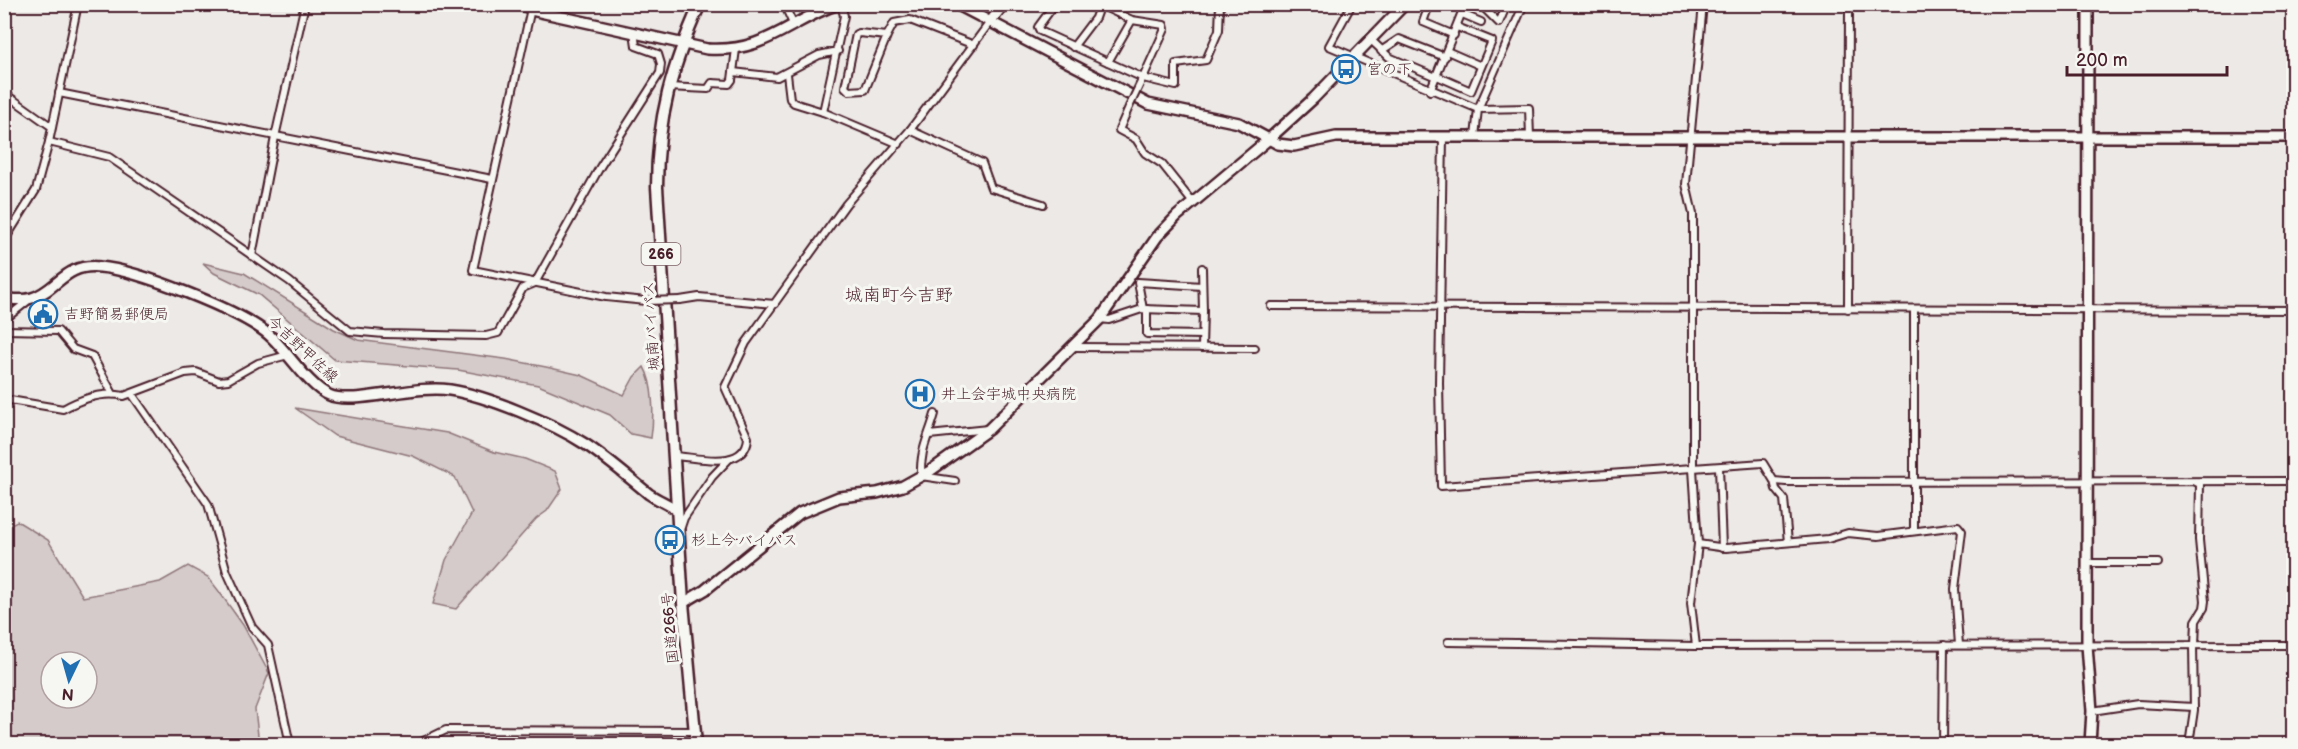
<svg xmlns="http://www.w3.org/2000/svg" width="2298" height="749" font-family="'Balsamiq Sans','Klee One',sans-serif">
<rect width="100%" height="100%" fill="#ece9e6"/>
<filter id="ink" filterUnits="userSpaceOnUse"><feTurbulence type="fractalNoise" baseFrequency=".0167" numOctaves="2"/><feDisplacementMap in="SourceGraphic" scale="12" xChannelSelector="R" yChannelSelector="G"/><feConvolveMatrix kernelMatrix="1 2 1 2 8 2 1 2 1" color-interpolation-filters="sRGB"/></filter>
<g filter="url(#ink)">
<g fill="#d4cbca" stroke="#8f757a" stroke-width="1.5" fill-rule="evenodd">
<path d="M203 263 244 273 334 329 358 340 505 359 546 367 581 375 624 395 634 377 644 367C654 384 654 418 651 438L631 434 610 415 538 385 458 370 335 360 259 295 214 273Z"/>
<path d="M295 408 447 433 494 452 525 459 555 471 562 489 547 511 536 519 456 609 433 604 446 560 472 513 455 477 413 456 335 436Z"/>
<path d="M17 521 48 540 83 597 160 582 188 566 208 577 218 590 243 625 269 673 255 709 259 744H5V527ZM51 662H87V698H51Z"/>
</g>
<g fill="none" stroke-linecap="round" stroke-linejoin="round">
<g stroke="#4a1f2b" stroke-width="10">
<g id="street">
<path d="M57 4 77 8"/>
<path d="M507 4 531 10"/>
<path d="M532 4 473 270 606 297 646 301"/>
<path d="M784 4 794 26"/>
<path d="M1055 4 1038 27 1040 31 1143 78 1165 29 1164 25 1132 20 1100 5"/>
<path d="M1352 4 1329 46 1478 109 1529 108 1530 137"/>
<path d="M1480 4 1499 23 1507 4"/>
<path d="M1427 11 1423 22 1454 35"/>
<path d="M1462 14 1481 22"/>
<path d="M887 36 865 90 849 91 845 87 856 34 859 33 887 36 894 23 910 20 974 45"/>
<path d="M1371 40 1389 57 1436 77"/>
<path d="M1073 47 1095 18 1100 4"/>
<path d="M1381 51 1399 39 1445 57"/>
<path d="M1447 51 1481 66"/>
<path d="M1108 62 1132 20"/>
<path d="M733 72 777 77 819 55 838 51"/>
<path d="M787 74 790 99 794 103 823 112 844 16 841 4"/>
<path d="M1437 76 1471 91 1492 41 1457 27"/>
<path d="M1141 81 1143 78 1176 86V64L1206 60 1219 30 1220 4"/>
<path d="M668 87 708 89 712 83 729 84 732 80 736 49"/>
<path d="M1430 91 1464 7 1461 4"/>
<path d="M4 93 52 127"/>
<path d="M59 93 492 179"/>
<path d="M1129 107 1119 130 1136 139 1145 153 1162 164 1193 203"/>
<path d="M823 112 899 144"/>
<path d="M910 130 982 163 991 188 1043 204"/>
<path d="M1443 137 1439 383 1441 486 1763 463 1774 481 1786 482 2294 481"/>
<path d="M1475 137 1478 109 1524 4"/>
<path d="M49 142 109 157 289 281 350 331 384 334 486 336 498 333 523 288 535 283 600 167 660 73 661 64 658 54 636 46 634 32"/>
<path d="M4 241 36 190 49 142 78 4"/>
<path d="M252 256 275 137 305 4"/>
<path d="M1202 268 1203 311"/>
<path d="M680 300 699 297 775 304"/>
<path d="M1271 306 2294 310"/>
<path d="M1143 309 1138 282 1202 286"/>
<path d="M1147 309V334L1202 335"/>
<path d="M1848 309 1849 4"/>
<path d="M1100 319 1109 320 1142 309 1203 311 1202 348"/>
<path d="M4 320 29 300"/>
<path d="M4 330 58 331 73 349 92 356 113 394"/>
<path d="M1073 347 1255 348"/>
<path d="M132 394 208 504 227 572 252 627 268 645 290 744"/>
<path d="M4 399 63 409C81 399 102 391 124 396L185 373 196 372 219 381 228 380 258 363 288 355"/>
<path d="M935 414C928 439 920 449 921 476L955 481"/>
<path d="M929 435 988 429"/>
<path d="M674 456C697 457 745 471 748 438L725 387 746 343 846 204 910 130 990 22"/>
<path d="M1719 467 1722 548"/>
<path d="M1774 481 1776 489 1784 499 1788 542"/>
<path d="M681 527 684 518 712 477 729 459"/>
<path d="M1914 531V309"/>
<path d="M1698 544 1726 548 1828 539 1848 533 1878 536 1958 526 1962 531 1955 589 1959 645"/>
<path d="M2087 563H2158"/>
<path d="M1448 642 1696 646 2294 645"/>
<path d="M2195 645 2196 621 2204 608 2205 601 2199 540 2200 484 2196 482"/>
<path d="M1696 646 1691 603 1698 544 1693 469V214L1686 184 1703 4"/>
<path d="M2092 711 2138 704 2194 707"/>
<path d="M417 744 446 730 695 731"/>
<path d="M1943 744 1944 645"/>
<path d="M2189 744 2194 710 2193 645"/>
</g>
</g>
<g stroke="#4a1f2b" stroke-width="14">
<g id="secondary">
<path d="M956 4 1148 104 1239 123 1278 144 1294 146 1336 137H2294"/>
<path d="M2088 4 2087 645 2092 711 2090 744"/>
<path d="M531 10 707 49C766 53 788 21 838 4"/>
<path d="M990 22 1004 4"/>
<path d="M4 299C13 299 23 301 32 298 58 290 64 263 100 267 137 270 239 310 268 334 287 350 307 385 329 395 352 406 415 384 450 390 488 396 552 423 585 444 608 459 628 477 649 494 658 500 668 504 677 510"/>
<path d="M683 603 705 590 800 513 839 497 877 493 903 486 930 471 989 429 1100 319 1157 237 1177 216 1269 139 1313 99 1405 4"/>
</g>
</g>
<g stroke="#4a1f2b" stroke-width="15">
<path id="highway" d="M696 744 683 603 657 187C657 118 672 66 700 4"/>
</g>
<use href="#street" stroke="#f6f6f2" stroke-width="6"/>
<use href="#secondary" stroke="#f6f6f2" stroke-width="9"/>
<use href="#highway" stroke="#f6f6f2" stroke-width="10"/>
<g stroke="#4a1f2b" stroke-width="10" stroke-linecap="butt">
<g id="street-bridge">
<path d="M1129 107 1140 84"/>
<path d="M646 301 680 300"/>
</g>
</g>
<use href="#street-bridge" stroke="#f6f6f2" stroke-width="6"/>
</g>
</g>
<defs>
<g id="bus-ring" transform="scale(1.5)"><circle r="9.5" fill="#f6f6f2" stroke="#1f6fb2" stroke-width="1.5"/><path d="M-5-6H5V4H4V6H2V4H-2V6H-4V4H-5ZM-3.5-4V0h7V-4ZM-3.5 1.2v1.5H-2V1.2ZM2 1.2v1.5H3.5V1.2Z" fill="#1f6fb2"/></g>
<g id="civic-ring" transform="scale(1.5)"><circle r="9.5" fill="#f6f6f2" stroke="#1f6fb2" stroke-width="1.5"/><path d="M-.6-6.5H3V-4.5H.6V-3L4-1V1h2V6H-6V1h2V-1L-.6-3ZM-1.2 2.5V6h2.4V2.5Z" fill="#1f6fb2"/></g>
<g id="hospital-ring" transform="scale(1.5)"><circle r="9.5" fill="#f6f6f2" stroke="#1f6fb2" stroke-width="1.5"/><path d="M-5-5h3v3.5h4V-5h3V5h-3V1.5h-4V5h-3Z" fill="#1f6fb2"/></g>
</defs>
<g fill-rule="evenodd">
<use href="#bus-ring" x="1346" y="69"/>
<use href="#civic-ring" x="43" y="314"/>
<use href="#hospital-ring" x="920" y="394"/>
<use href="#bus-ring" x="670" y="540"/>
</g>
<g text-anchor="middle" stroke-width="6" stroke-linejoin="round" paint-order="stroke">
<rect fill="#f6f6f2" stroke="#7e6067" stroke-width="1.5" x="641.5" y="243" width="39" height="22" rx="4.5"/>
<g font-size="14" font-weight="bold" fill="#4a1f2b">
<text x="661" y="259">266</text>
</g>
<g font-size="15" fill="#4a1f2b" stroke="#f6f6f2" text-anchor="start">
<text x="1367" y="74">宮の下</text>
<text x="64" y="319">吉野簡易郵便局</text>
<text x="941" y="399">井上会宇城中央病院</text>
<text x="691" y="545">杉上今·バイパス</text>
</g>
<g font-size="15" fill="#4a1f2b" stroke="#f6f6f2">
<text transform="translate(651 326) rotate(-94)" y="5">城南バイパス</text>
<text transform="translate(303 349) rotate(43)" y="5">今吉野甲佐線</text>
<text transform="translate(670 628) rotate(-95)" y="5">国道266号</text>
</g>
<g font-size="18" fill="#4a1f2b" stroke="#f6f6f2">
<text x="899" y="301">城南町今吉野</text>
</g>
</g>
<rect width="2298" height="749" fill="none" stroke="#f6f6f2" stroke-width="24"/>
<rect x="12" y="12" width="2274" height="725" fill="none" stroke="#4a1f2b" stroke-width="2" filter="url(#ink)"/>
<g transform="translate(69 680) rotate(185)"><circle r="28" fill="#f6f6f2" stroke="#b1a0a2" stroke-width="1.5"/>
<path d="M0-4.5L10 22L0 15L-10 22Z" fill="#1f6fb2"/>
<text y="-9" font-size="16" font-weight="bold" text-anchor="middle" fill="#4a1f2b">N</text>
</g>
<path d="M2067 66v9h160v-9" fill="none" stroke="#4a1f2b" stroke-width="3"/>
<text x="2076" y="66" font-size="18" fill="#4a1f2b" stroke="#f6f6f2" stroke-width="4.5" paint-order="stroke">200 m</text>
</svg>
